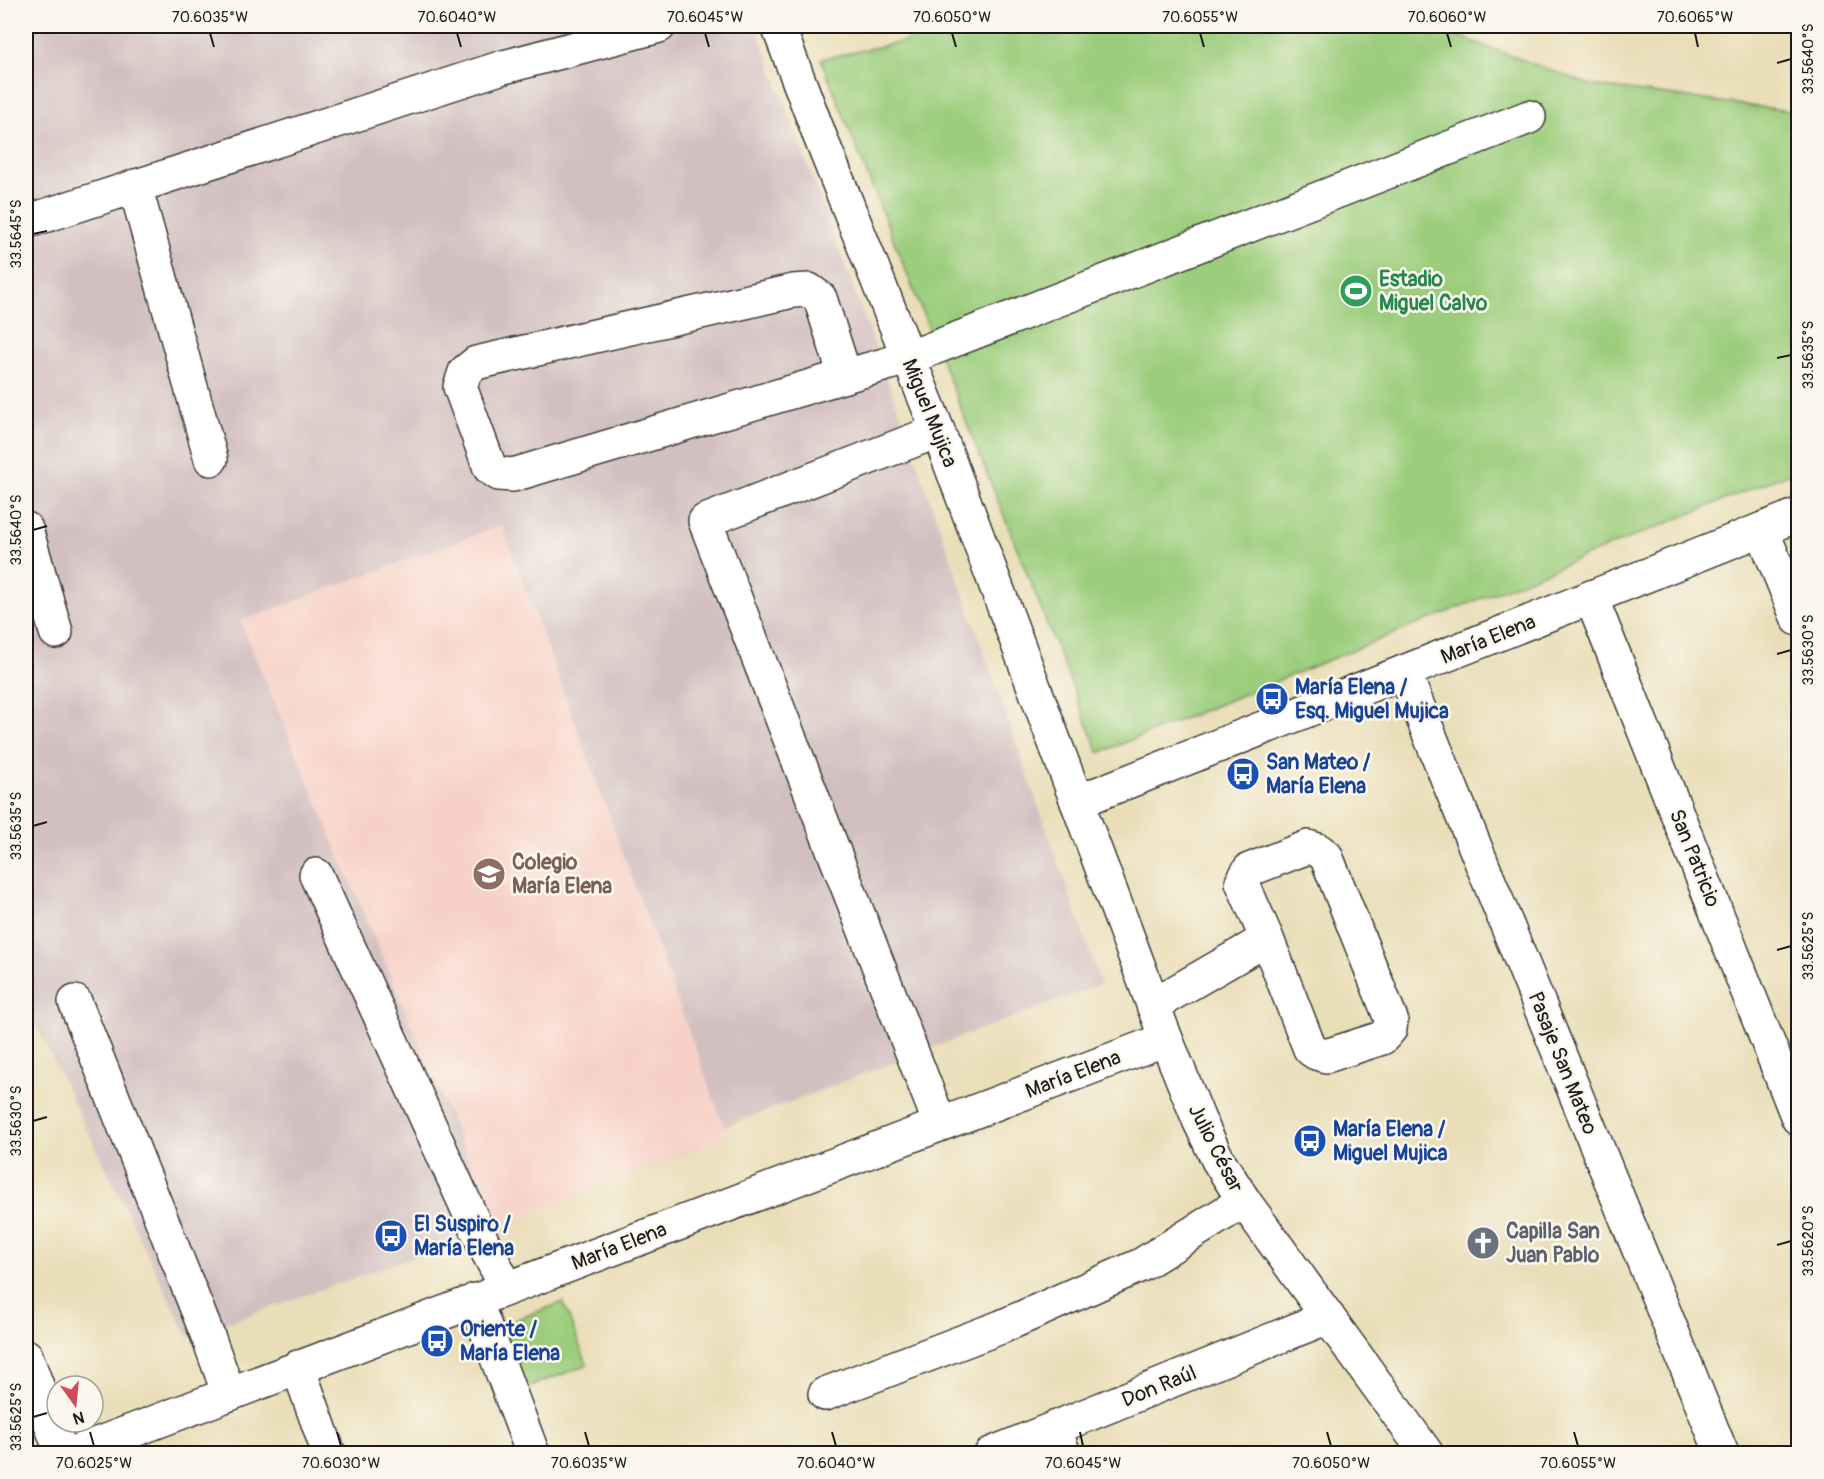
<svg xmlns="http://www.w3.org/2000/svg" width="1824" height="1479" font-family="Pangolin,sans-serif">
<rect width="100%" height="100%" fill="#fbf7ec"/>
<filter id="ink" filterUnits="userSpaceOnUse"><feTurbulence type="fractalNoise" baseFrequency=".0167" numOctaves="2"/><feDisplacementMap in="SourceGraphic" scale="12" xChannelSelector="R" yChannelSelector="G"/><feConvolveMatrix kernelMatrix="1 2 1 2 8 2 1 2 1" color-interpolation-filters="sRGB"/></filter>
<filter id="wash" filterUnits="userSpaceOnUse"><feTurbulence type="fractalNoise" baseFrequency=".008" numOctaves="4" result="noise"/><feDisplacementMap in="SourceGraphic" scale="24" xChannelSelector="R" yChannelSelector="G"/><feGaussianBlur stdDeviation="1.35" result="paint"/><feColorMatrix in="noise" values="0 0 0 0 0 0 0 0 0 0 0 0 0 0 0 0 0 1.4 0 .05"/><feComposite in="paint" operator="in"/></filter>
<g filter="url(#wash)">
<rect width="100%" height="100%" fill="#eadeb9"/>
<path fill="#f7d1c7" d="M502 524 728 1136 497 1227 240 621Z"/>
<path fill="#d2bfc0" d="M26 26H756L891 389 1101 984 724 1127 502 525 240 621 497 1227 188 1337 26 1005Z"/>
<g fill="#9bcd7c" stroke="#5c744c" stroke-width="1.5">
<path d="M976 26H1432L1590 85 1798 112V470L1099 753 821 59Z"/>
<path d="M563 1302 587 1365 525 1388 502 1325Z"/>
</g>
</g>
<g filter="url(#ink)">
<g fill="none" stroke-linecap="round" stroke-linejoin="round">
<g stroke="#3b3934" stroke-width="36">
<g id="minor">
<path d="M778 26 821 139 938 431 1166 1039 1199 1120 1218 1160 1244 1201 1427 1454"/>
<path d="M135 186 211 459"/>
<path d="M26 222 500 68 659 26"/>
<path d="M809 290 820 298 845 376 513 475 499 474 490 468 460 387 465 372 476 363 793 291Z"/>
<path d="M845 376 908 358 1529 117"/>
<path d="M938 431 705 521 940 1124"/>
<path d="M26 529 56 632"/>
<path d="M1762 530 1798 619"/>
<path d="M1591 597 1798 1118"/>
<path d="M1404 672 1722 1454"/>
<path d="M1077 802 1798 515"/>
<path d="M1308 847 1318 850 1326 856 1391 1019 1390 1029 1382 1038 1326 1056 1316 1053 1310 1049 1267 939 1242 882 1249 870Z"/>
<path d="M316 875 484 1245 507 1288"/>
<path d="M75 1002 209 1339 229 1394"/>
<path d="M1153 1005 1267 939"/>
<path d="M475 1300 533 1454"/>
<path d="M26 1356 62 1454"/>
<path d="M298 1367 329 1454"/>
<path d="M825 1394 1001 1327 1141 1265 1244 1201"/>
<path d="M1054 1428 1064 1454"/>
<path d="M71 1454 1166 1039"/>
<path d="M991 1454 1328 1317"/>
</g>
</g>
<use href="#minor" stroke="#fff" stroke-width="33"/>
</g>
</g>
<path fill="none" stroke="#1c1c1c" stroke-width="2" d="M210 33 214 47M457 33 461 47M705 33 709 47M952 33 956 47M1200 33 1204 47M1447 33 1451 47M1695 33 1698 47M1777 63 1791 59M33 234 47 231M1777 358 1791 355M33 530 47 526M1777 654 1791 650M33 826 47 822M1777 950 1791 946M33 1121 47 1117M1777 1245 1791 1241M33 1417 47 1413M90 1432 94 1446M337 1432 341 1446M585 1432 589 1446M832 1432 836 1446M1080 1432 1083 1446M1327 1432 1331 1446M1574 1432 1578 1446"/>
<defs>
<g id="stadium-disc" transform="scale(1.725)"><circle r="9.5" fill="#2e9e5b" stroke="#fbf7ec"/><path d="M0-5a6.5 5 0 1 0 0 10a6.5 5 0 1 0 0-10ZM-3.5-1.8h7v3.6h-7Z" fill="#fff"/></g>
<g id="bus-disc" transform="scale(1.725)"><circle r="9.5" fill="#1a4fb4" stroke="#fbf7ec"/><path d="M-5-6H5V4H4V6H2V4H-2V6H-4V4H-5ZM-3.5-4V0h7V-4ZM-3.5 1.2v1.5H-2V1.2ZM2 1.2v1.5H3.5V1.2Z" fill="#fff"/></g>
<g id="school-disc" transform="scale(1.725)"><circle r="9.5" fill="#8d6e63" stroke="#fbf7ec"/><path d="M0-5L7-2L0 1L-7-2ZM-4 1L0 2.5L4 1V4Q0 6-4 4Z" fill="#fff"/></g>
<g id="church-disc" transform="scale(1.725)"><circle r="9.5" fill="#6b7280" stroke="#fbf7ec"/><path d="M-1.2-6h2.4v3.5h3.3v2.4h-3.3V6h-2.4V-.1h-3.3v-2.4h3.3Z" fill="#fff"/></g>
</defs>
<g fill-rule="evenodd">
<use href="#stadium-disc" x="1356" y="291"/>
<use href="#bus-disc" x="1272" y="699"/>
<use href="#bus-disc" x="1243" y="774"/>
<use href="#school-disc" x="489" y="874"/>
<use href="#bus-disc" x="1310" y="1141"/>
<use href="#bus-disc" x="391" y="1236"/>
<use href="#church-disc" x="1483" y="1243"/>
<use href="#bus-disc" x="437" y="1341"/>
</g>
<g text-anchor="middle" stroke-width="5" stroke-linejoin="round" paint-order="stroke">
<g font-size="21" font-weight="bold" fill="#27864d" stroke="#fbf7ec" text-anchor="start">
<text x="1379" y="286">Estadio<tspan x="1379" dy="24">Miguel Calvo</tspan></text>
</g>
<g font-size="21" fill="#1c1c1c" stroke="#fbf7ec">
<text transform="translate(930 413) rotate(68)" y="7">Miguel Mujica</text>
<text transform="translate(1488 639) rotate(-22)" y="7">María Elena</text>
<text transform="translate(1695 858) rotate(68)" y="7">San Patricio</text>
<text transform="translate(1563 1063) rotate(68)" y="7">Pasaje San Mateo</text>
<text transform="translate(1073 1074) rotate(-21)" y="7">María Elena</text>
<text transform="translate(1216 1148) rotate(63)" y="7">Julio César</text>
<text transform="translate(619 1246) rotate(-21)" y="7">María Elena</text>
<text transform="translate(1159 1386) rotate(-22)" y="7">Don Raúl</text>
</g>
<g font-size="21" font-weight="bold" fill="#164399" stroke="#fbf7ec" text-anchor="start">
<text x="1295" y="694">María Elena /<tspan x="1295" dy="24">Esq. Miguel Mujica</tspan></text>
<text x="1266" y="769">San Mateo /<tspan x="1266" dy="24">María Elena</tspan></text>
<text x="1333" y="1136">María Elena /<tspan x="1333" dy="24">Miguel Mujica</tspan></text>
<text x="414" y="1231">El Suspiro /<tspan x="414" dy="24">María Elena</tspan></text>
<text x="460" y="1336">Oriente /<tspan x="460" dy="24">María Elena</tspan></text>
</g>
<g font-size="21" font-weight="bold" fill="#785e54" stroke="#fbf7ec" text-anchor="start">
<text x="512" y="869">Colegio<tspan x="512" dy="24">María Elena</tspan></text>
</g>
<g font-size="21" font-weight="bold" fill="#5b616d" stroke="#fbf7ec" text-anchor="start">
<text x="1506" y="1238">Capilla San<tspan x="1506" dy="24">Juan Pablo</tspan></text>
</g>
</g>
<rect width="1824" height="1479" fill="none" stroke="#fbf7ec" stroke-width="66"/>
<g transform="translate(75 1404) rotate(165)"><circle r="28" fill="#fbf7ec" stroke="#a29f99" stroke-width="1.5"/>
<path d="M0-4.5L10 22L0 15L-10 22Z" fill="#d1495b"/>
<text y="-9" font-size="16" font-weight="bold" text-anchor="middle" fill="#1c1c1c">N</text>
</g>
<rect x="33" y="33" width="1758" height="1413" fill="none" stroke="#1c1c1c" stroke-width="2"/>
<g font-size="15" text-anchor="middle" fill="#1c1c1c">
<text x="210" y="22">70.6035°W</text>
<text x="457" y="22">70.6040°W</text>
<text x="705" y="22">70.6045°W</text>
<text x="952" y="22">70.6050°W</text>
<text x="1200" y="22">70.6055°W</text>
<text x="1447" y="22">70.6060°W</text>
<text x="1695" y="22">70.6065°W</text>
<text transform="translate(1808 59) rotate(-90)" y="5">33.5640°S</text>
<text transform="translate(16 234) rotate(-90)" y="5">33.5645°S</text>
<text transform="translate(1808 355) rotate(-90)" y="5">33.5635°S</text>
<text transform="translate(16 530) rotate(-90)" y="5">33.5640°S</text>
<text transform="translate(1808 650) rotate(-90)" y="5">33.5630°S</text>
<text transform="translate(16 826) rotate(-90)" y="5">33.5635°S</text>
<text transform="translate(1808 946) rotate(-90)" y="5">33.5625°S</text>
<text transform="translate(16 1121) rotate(-90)" y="5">33.5630°S</text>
<text transform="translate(1808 1241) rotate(-90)" y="5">33.5620°S</text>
<text transform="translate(16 1417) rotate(-90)" y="5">33.5625°S</text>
<text x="94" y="1468">70.6025°W</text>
<text x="341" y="1468">70.6030°W</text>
<text x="589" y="1468">70.6035°W</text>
<text x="836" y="1468">70.6040°W</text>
<text x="1083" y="1468">70.6045°W</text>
<text x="1331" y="1468">70.6050°W</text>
<text x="1578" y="1468">70.6055°W</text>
</g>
</svg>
